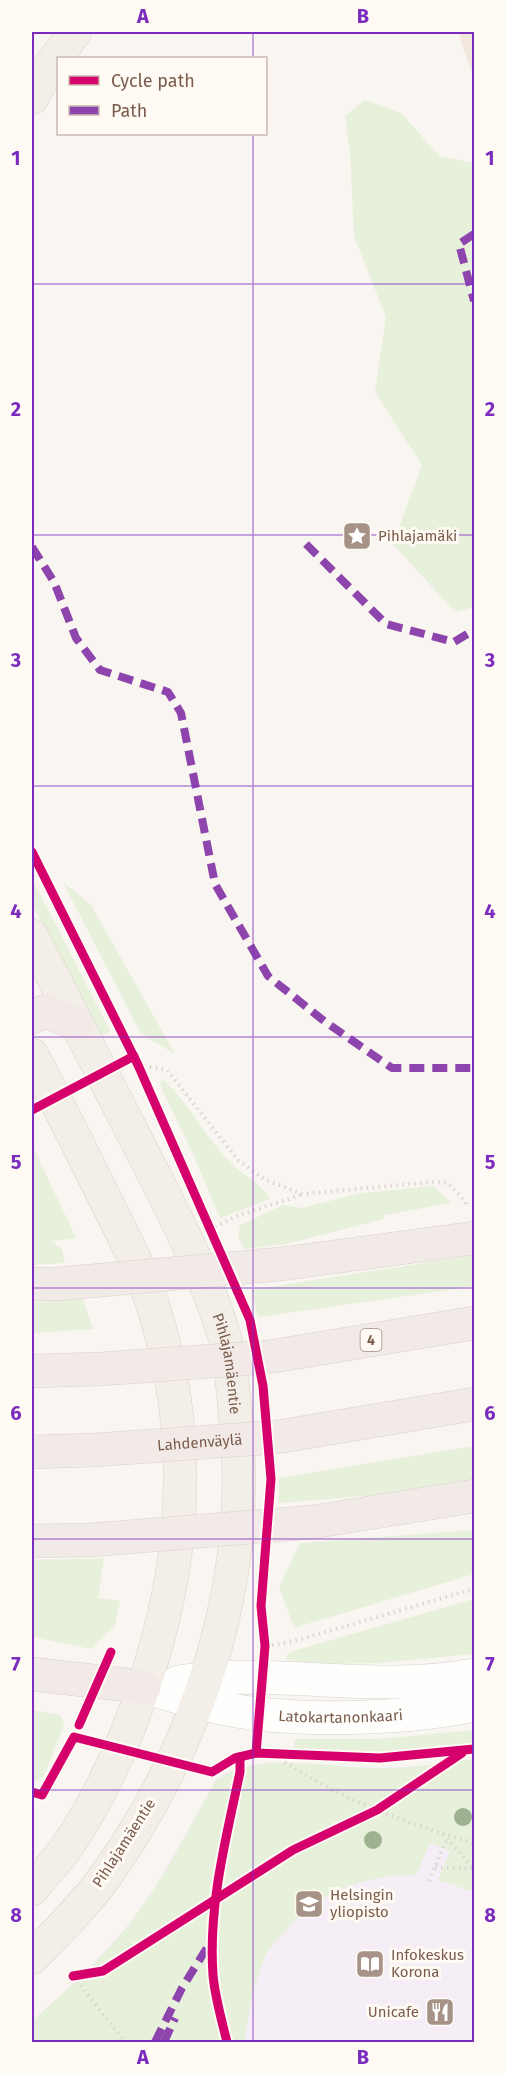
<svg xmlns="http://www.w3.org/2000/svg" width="506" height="2074" font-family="'Fira Sans',sans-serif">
<rect width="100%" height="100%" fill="#f9f5f0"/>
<path fill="#f2e8de" d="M458 32H474V79Z"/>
<path fill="#f6eef6" d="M474 1759V2042H32V2021L81 1976 130 1923 156 1885 216 1780 229 1770 263 1763 378 1768 434 1765Z"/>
<g fill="#e7f0db">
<path d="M365 100 401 113 439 156 474 163V607L455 612 393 544 422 465 375 392 386 317 354 236 350 152 345 116Z"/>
<path d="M32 879 110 1031 101 1036 32 904Z"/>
<path d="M63 882 91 905 175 1054 141 1034Z"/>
<path d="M163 1079C190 1105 206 1139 233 1165 245 1177 262 1184 270 1199L220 1218 190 1147 163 1092 160 1083Z"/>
<path d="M32 1145 76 1238 50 1241 62 1249 65 1263 32 1265Z"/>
<path d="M433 1186 451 1203 384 1215V1219L286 1244 244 1249 238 1236 240 1225 283 1205 302 1208 361 1193Z"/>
<path d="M474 1255V1286L449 1290 258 1317 251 1290Z"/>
<path d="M83 1299 93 1329 32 1333V1302Z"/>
<path d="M474 1446V1479L387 1494 279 1503V1478Z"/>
<path d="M474 1530V1574L294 1628 279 1587 300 1543Z"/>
<path d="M104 1558 98 1598 120 1601 115 1626 91 1649 32 1637V1560Z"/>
<path d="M474 1599V1654L378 1663 312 1664 285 1659 290 1652Z"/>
<path d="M32 1710 60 1715 64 1725 43 1777 32 1783Z"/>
<path d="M474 1730V1744L380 1753 295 1749 294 1739H379Z"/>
<path d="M474 1759V1892L438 1880 450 1851 430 1843 416 1875C363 1875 320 1891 285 1932 279 1938 271 1945 267 1953 254 1982 248 2011 245 2042H32V2021C66 1991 102 1959 130 1923 164 1880 189 1828 216 1780 255 1750 331 1768 378 1768 411 1768 442 1764 474 1759Z"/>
</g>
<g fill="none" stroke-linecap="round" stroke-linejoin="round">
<g stroke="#d7d1cb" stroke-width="34">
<g id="minor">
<path d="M178 1682C276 1667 374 1694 474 1675"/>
<path id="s1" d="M144 1687C182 1698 220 1710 259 1714 323 1721 412 1718 474 1705"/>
</g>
</g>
<g stroke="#dad1cc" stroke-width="34">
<g id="major">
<path d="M32 98 48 69 75 32"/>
<path id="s2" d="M32 936C70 1010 108 1084 145 1157 175 1216 206 1275 225 1338 232 1365 233 1395 236 1422 252 1584 198 1747 104 1878 83 1907 56 1933 32 1958"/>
<path d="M32 1055C58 1103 82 1152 106 1201 126 1241 148 1282 159 1326 173 1377 181 1430 180 1483 180 1602 132 1753 64 1851 54 1864 42 1876 32 1889"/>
</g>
</g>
<g stroke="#dad1cc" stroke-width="34">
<g id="highway">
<path d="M32 1017 46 1011 77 1024"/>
<path d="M281 1264 474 1238"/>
<path d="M32 1284H57"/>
<path d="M268 1357 474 1323"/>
<path d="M32 1371 101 1369"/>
<path d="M277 1437 474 1404"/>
<path d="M32 1452 95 1450"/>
<path d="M313 1522 474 1496"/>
<path d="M32 1541 91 1540"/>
<path d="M32 1674 144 1687"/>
</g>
</g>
<g stroke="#dcd5d0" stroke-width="4" stroke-dasharray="1.5 4.5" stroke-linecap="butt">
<path d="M138 1065 167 1070 238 1160 264 1179 302 1194 433 1182 448 1183 465 1201 467 1208"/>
<path d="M215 1227 239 1215 301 1195"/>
<path d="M272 1645 294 1641 474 1589"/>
<path d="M275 1755C334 1797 405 1823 474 1843"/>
<path d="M443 1834 474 1869"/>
<path d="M435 1867 474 1869"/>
<path d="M429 1881 447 1839"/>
<path d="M73 1976 125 2042"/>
</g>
<use href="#minor" stroke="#fefefd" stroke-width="33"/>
<use href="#major" stroke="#f3eee8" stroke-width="33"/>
<use href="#highway" stroke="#f2eae7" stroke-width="33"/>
<g stroke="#dad1cc" stroke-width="34" stroke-linecap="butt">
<g id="highway-bridge">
<path d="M57 1284 281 1264"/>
<path d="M101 1369 268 1357"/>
<path id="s3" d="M95 1450 277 1437"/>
<path d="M91 1540 313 1522"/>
</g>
</g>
<use href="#highway-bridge" stroke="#f2eae7" stroke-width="33"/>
<g stroke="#8e44ad" stroke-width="8" stroke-dasharray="15 8" stroke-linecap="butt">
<path d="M474 234 459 244 474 301"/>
<path d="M306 544 386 624 454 642 474 630"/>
<path d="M32 547 54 582 76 638 100 670 168 692 181 713 215 884 268 976 324 1021 392 1068H474"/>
<path d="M155 2042 182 1988 210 1943"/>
<path d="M164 2042 175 2018"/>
</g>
<g stroke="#fffaf3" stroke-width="13">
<g id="cycleway">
<path d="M32 852 138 1065 250 1320 263 1386 271 1479 261 1606 265 1646 256 1753"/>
<path d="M32 1110 134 1056"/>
<path d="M79 1725 111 1652"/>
<path d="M32 1792 42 1795 74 1737 212 1772 235 1758 256 1753 380 1758 474 1749"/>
<path d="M73 1976 103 1971 293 1850 377 1810 462 1753"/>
<path d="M227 2042C222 2021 215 1998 213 1975 208 1906 226 1839 240 1772V1757"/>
</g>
</g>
<use href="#cycleway" stroke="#d6006c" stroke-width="9"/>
</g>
<g fill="#9eb190">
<circle cx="463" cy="1817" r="9"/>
<circle cx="373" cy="1840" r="9"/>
</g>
<path fill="none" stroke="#7b2cbf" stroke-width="1.5" stroke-opacity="0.55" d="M253 32V58M253 134V2042M32 284H474M32 535H474M32 786H474M32 1037H474M32 1288H474M32 1539H474M32 1790H474"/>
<defs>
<g id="sight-square" transform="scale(1.5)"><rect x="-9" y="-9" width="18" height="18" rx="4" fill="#a69286" stroke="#fffaf3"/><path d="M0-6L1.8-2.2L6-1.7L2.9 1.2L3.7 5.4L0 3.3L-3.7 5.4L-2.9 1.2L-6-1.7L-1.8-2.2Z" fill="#fff"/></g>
<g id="university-square" transform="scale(1.5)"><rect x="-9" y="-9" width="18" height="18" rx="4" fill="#a69286" stroke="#fffaf3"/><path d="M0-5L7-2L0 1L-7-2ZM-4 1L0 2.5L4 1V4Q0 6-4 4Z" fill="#fff"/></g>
<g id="library-square" transform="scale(1.5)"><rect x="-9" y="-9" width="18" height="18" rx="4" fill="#a69286" stroke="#fffaf3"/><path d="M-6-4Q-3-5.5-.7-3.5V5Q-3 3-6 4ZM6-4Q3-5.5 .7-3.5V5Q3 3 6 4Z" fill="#fff"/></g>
<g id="restaurant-square" transform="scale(1.5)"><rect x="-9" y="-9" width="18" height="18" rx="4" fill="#a69286" stroke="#fffaf3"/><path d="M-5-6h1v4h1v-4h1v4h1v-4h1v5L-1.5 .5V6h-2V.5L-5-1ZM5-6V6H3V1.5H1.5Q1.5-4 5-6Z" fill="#fff"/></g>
</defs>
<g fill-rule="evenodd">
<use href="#sight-square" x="357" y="536"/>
<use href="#university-square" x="309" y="1904"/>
<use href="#library-square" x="370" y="1964"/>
<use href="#restaurant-square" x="440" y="2012"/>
</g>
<g text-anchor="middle" stroke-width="6" stroke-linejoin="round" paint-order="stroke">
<rect fill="#fffaf3" stroke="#a28b7f" stroke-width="1.5" x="360.5" y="1329" width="21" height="22" rx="4.5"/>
<g font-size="14" font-weight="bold" fill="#7a5c4d">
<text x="371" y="1345">4</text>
</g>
<g font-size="15" fill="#7a5c4d" stroke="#fffaf3" text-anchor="start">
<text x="378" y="541">Pihlajamäki</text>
<text x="330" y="1900">Helsingin<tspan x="330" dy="17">yliopisto</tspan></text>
<text x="391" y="1960">Infokeskus<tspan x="391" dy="17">Korona</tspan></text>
<text x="419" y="2017" text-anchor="end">Unicafe</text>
</g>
<g font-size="15" fill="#7a5c4d" stroke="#fffaf3">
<text dy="5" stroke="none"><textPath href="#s2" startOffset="472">Pihlajamäentie</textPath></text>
<text dy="5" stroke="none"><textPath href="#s3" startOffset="105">Lahdenväylä</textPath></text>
<text dy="5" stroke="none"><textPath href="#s1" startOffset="200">Latokartanonkaari</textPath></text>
<text transform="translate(124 1843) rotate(-57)" y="5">Pihlajamäentie</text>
</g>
</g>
<rect width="506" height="2074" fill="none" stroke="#fffaf3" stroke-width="66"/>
<rect x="57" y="57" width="210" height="78" fill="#fffaf3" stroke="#cabbb1" stroke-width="1.5"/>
<rect x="69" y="76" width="30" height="9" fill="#d6006c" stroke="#cabbb1" stroke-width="1.5"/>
<text x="111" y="87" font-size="18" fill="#7a5c4d">Cycle path</text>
<rect x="69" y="106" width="30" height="9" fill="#8e44ad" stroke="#cabbb1" stroke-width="1.5"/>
<text x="111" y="117" font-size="18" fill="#7a5c4d">Path</text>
<rect x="33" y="33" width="440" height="2008" fill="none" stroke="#7b2cbf" stroke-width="2"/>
<g font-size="20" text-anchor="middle" font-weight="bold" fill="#7b2cbf">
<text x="143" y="23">A</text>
<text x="363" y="23">B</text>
<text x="16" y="165">1</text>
<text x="490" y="165">1</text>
<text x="16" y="416">2</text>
<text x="490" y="416">2</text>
<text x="16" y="667">3</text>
<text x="490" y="667">3</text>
<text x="16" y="918">4</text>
<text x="490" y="918">4</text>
<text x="16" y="1169">5</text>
<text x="490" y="1169">5</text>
<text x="16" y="1420">6</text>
<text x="490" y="1420">6</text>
<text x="16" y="1671">7</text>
<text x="490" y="1671">7</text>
<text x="16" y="1922">8</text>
<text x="490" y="1922">8</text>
<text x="143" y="2064">A</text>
<text x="363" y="2064">B</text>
</g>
</svg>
